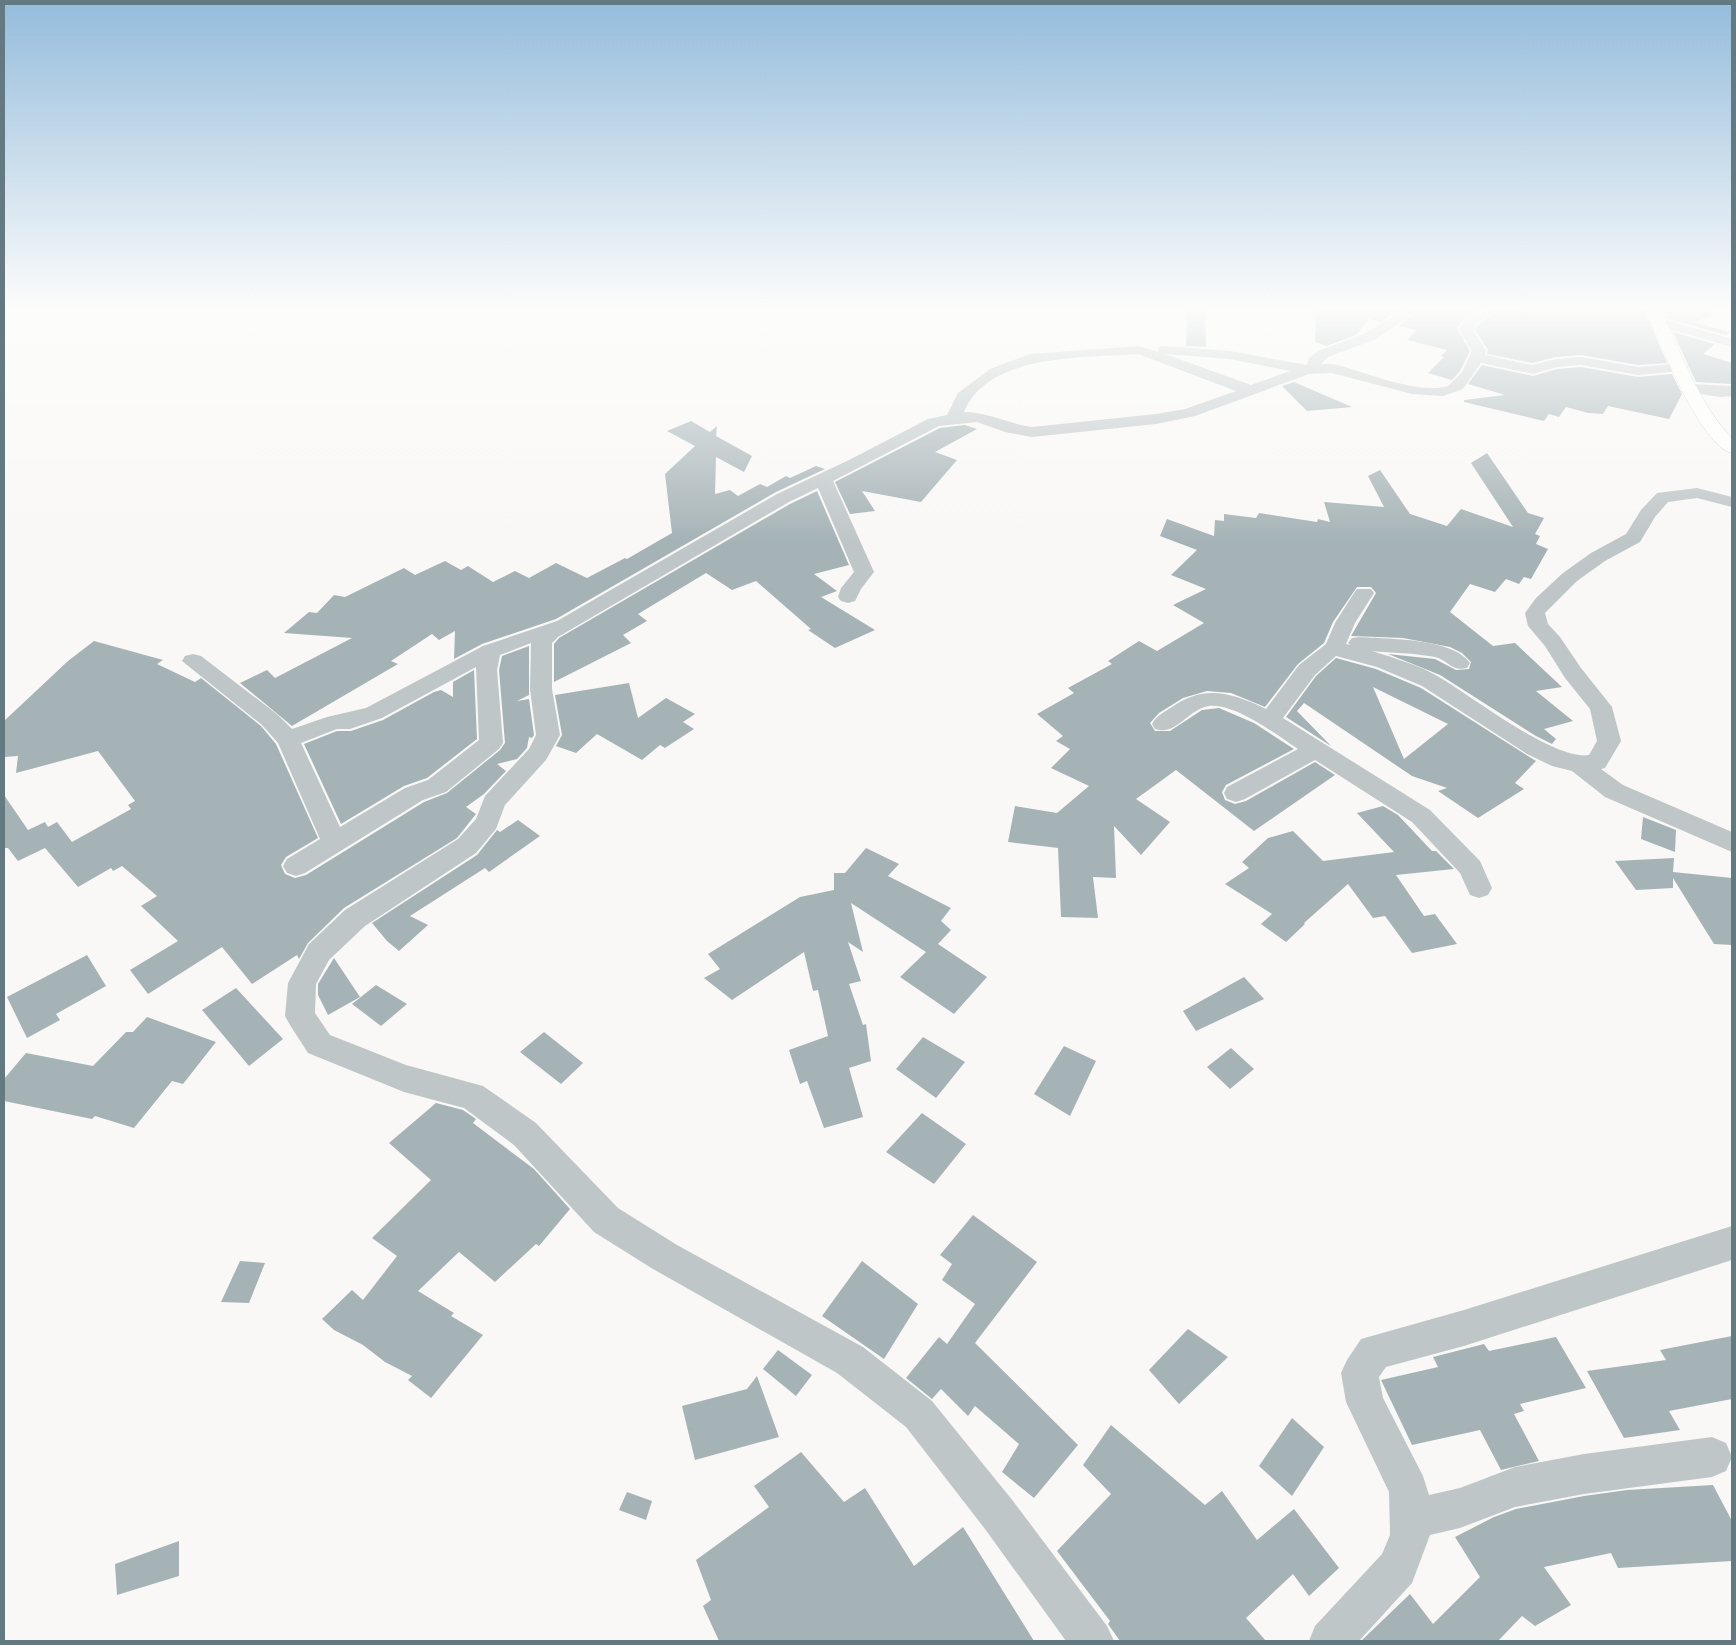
<svg xmlns="http://www.w3.org/2000/svg" width="1736" height="1645" font-family="'Open Sans',sans-serif">
<rect width="100%" height="100%" fill="#f9f8f6"/>
<g fill="#a6b3b6" fill-rule="evenodd">
<path d="M1187 311H1205L1206 347 1186 346Z"/>
<path d="M1316 311H1399L1381 322 1370 319 1371 316 1356 335 1327 346 1315 342Z"/>
<path d="M1406 311H1478L1464 319 1457 329 1470 351 1460 371 1452 380 1428 373 1444 357 1441 356 1447 350 1407 340 1416 330 1399 326 1411 316Z"/>
<path d="M1498 311H1645L1667 363 1638 365 1581 355 1556 357 1532 363 1487 354 1488 350 1475 330 1477 325Z"/>
<path d="M1663 311H1713L1714 315 1692 322 1730 332 1726 335 1666 318Z"/>
<path d="M1673 332 1715 344 1703 354 1732 363V384L1696 382Z"/>
<path d="M1482 365 1533 376 1557 369 1581 367 1638 377 1672 374 1682 394 1669 419 1608 406 1603 414 1588 413 1566 407 1559 417 1549 414 1544 421 1464 402V400L1505 395 1468 384Z"/>
<path d="M1294 382 1352 407 1307 411 1282 386Z"/>
<path d="M691 421 710 432 717 426 716 436 752 456 744 472 716 457 715 494 730 490 738 496 760 484 767 487 786 476 790 478 816 466 825 469 776 492 556 619 482 644 454 659 455 631 439 640 432 634 391 661 398 664 292 726 240 683 267 670 275 678 352 638 284 633 309 612 317 613 334 595 345 597 404 568 415 575 445 561 461 570 468 566 493 582 515 571 529 578 556 563 587 578 625 558 627 559 672 533 665 474 695 446 667 431Z"/>
<path d="M965 425 977 429 935 452 957 460 921 502 862 491 875 511 850 514 835 482 940 428Z"/>
<path d="M1487 453 1528 513 1544 518 1535 534 1540 536 1536 544 1548 549 1531 579 1524 577 1519 584 1506 579 1495 592 1470 584 1450 612 1493 646 1515 643 1562 687 1536 691 1573 721 1544 729 1556 739 1552 744 1536 736 1440 675 1388 654 1435 659 1456 670 1469 669 1471 662 1462 653 1450 647 1403 638 1351 636 1376 593 1371 587H1357L1333 622 1324 643 1298 664 1265 707 1231 693 1207 691 1183 698 1159 713 1150 723 1155 731H1170L1202 710 1219 708 1254 723 1294 749 1226 785 1222 792 1225 800 1235 804 1246 801 1315 762 1335 775 1254 831 1176 770 1136 799 1170 822 1141 855 1114 826 1116 878 1093 877 1098 918 1061 917 1058 848 1008 842 1015 806 1057 813 1089 786 1051 768 1070 749 1056 741 1063 736 1037 714 1074 693 1068 688 1112 664 1108 661 1139 641 1157 651 1204 623 1173 605 1206 589 1171 575 1197 550 1160 536 1167 519 1214 536 1215 520 1224 521V514L1256 518 1259 513 1317 522 1318 519 1330 522 1324 502 1384 507 1368 476 1380 470 1410 514 1447 526 1461 509 1513 527 1471 463Z"/>
<path d="M817 491 849 565 814 574 837 591 821 597 875 630 835 648 808 630 811 629 756 581 732 590 706 573 638 614 647 621 623 635 631 643 554 682V644L559 638 790 504Z"/>
<path d="M94 641 163 660 157 664 195 682 201 678 261 726 276 744 318 838 286 857 281 865 285 874 295 878 306 875 424 802 447 793 500 750 505 743 499 670 502 656 529 646V695L517 701 529 699 534 735 532 738 529 737 527 748 517 759 497 764 506 771 484 794 466 807 476 814 457 838 344 908 308 943 299 959 297 955 252 984 222 947 148 994 130 970 178 941 141 906 157 896 122 866 113 871 111 868 78 887 45 848 18 861 8 848H4V795L28 830 45 822 48 827 57 822 72 842 131 809 128 805 135 801 98 751 16 773 18 756 4 757V721L68 661Z"/>
<path d="M1336 658 1376 669 1421 688 1536 761 1515 783 1524 789 1478 818 1438 791 1447 788 1412 776 1304 703 1297 711 1331 746 1286 717 1316 676ZM1373 687 1448 724 1404 759Z"/>
<path d="M474 670 477 739 427 778 404 786 341 824 304 744 337 731H351L383 720 434 692 441 690 453 697V682Z"/>
<path d="M629 683 638 718 666 698 695 714 683 722 694 729 665 748 660 745 642 760 597 734 576 753 556 746 562 735 555 695Z"/>
<path d="M1383 806 1398 815 1432 851H1436L1454 869 1396 875 1424 916 1435 914 1457 944 1412 953 1385 916 1373 918 1348 884 1304 923 1305 924 1286 942 1261 924 1272 914 1225 884 1249 868 1242 862 1268 838 1293 831 1323 861 1394 852 1357 813Z"/>
<path d="M1643 817 1676 830 1675 852 1641 839Z"/>
<path d="M518 820 540 836 489 872 485 868 410 916 428 925 399 951 387 941 372 923 477 855 497 830 500 832Z"/>
<path d="M866 848 899 864 888 876 951 908 941 921 951 930 938 944 987 977 954 1014 900 977 926 952 851 903 863 952 848 942 861 981 849 984 863 1025 866 1024 871 1061 849 1068 863 1117 824 1128 807 1081 800 1084 789 1050 828 1036 818 990 813 991 804 952 732 1000 704 978 720 969 708 954 800 897 834 890V873H845Z"/>
<path d="M1674 858 1673 872 1732 878V945L1714 944 1673 878V888L1636 890 1615 861Z"/>
<path d="M87 955 106 986 56 1014 60 1020 27 1038 7 997Z"/>
<path d="M334 958 360 997 328 1015 318 995V984Z"/>
<path d="M1244 977 1264 999 1196 1031 1183 1011Z"/>
<path d="M376 985 407 1004 381 1026 352 1004Z"/>
<path d="M236 988 283 1039 249 1066 202 1010Z"/>
<path d="M147 1017 216 1042 183 1084 172 1081 134 1128 95 1116 92 1119 4 1101V1079L26 1053 93 1066 126 1032H133Z"/>
<path d="M544 1032 583 1063 561 1084 520 1052Z"/>
<path d="M923 1037 965 1062 936 1098 896 1069Z"/>
<path d="M1064 1046 1096 1061 1070 1116 1034 1094Z"/>
<path d="M1231 1048 1254 1069 1230 1089 1207 1067Z"/>
<path d="M436 1103 463 1110 476 1119 473 1123 534 1169 570 1209 539 1246 536 1244 495 1282 459 1252 418 1291 454 1313 451 1316 483 1335 431 1398 408 1380 412 1376 385 1362 363 1345 334 1330 322 1319 352 1290 363 1300 397 1256 372 1238 431 1180 389 1143Z"/>
<path d="M922 1113 966 1144 934 1184 886 1152Z"/>
<path d="M973 1215 1037 1262 975 1343 1078 1445 1034 1498 1002 1472 1019 1444 975 1406 968 1416 941 1389 932 1399 906 1378 939 1337 947 1344 975 1304 942 1280 952 1264 940 1255Z"/>
<path d="M240 1261 265 1263 249 1303 221 1302Z"/>
<path d="M862 1261 918 1304 884 1359 822 1316Z"/>
<path d="M1188 1329 1228 1357 1179 1404 1149 1370Z"/>
<path d="M1732 1336V1399L1669 1411 1680 1430 1624 1438 1587 1371 1666 1360 1660 1350Z"/>
<path d="M1556 1337 1586 1388 1520 1404 1524 1411 1514 1414 1539 1461 1501 1470 1480 1430 1412 1445 1381 1380 1438 1367 1433 1357 1484 1344 1489 1351Z"/>
<path d="M778 1350 812 1375 796 1396 763 1369Z"/>
<path d="M757 1376 779 1437 695 1460 682 1406 747 1389Z"/>
<path d="M1292 1418 1324 1447 1292 1496 1259 1466Z"/>
<path d="M1111 1425 1205 1505 1222 1491 1257 1540 1294 1509 1339 1568 1309 1596 1293 1574 1246 1618 1266 1641H1120L1108 1624 1110 1621 1057 1551 1111 1494 1083 1465Z"/>
<path d="M801 1452 844 1502 865 1488 914 1566 963 1527 1034 1641H719L703 1606 711 1600 696 1560 769 1507 754 1486Z"/>
<path d="M1713 1485 1732 1521V1561L1618 1568 1611 1553 1544 1567 1571 1605 1535 1626 1522 1616 1498 1641H1361L1410 1594 1433 1624 1480 1577 1455 1537 1494 1517 1516 1509 1584 1496 1627 1490Z"/>
<path d="M627 1492 652 1501 646 1520 619 1510Z"/>
<path d="M179 1541V1576L117 1595 115 1564Z"/>
</g>
<g fill="none" stroke-linecap="round" stroke-linejoin="round">
<g stroke="#b3babc" stroke-width="1">
<path id="primary" d="M1647 311H1661C1681 352 1700 406 1732 438V453C1701 447 1659 341 1647 311Z"/>
</g>
<g fill="#bfc6c8" fill-rule="evenodd">
<path d="M1402 311 1409 315 1407 318 1376 339 1328 357 1321 364H1333C1365 371 1415 395 1448 386L1462 372 1472 351 1459 330C1467 314 1478 311 1496 311L1476 324 1473 330 1486 351 1485 355 1532 365 1556 359 1581 357 1638 367 1682 363 1689 367 1682 371 1638 375 1581 365 1557 367 1533 374 1481 363 1463 389 1443 396 1412 394 1332 373 1309 374 1195 416 1156 424 1032 437 1005 432 977 422 939 426 833 481 874 572 861 589 855 601 848 603 841 601 838 597 841 588 854 572 818 488 789 502 558 637 552 643V689L560 735 546 760 505 805 496 829 476 853 365 926 329 960 316 984 315 1013 330 1035 406 1065 483 1086 536 1123 618 1208 677 1245 863 1347 932 1401 1013 1501 1107 1626 1114 1641H1066L985 1529 906 1427 837 1373 653 1269 594 1232 514 1145 464 1108 404 1092 308 1053 290 1025 285 1016 288 983 309 944 345 910 458 839 476 819 485 796 529 749 536 735 530 689 531 643 500 655 497 670 503 743 499 749 446 792 423 800 305 873 296 876 287 873 283 866 287 859 320 839 278 743 262 725 182 661 185 656 193 654 201 656 278 715 292 729 327 717 366 708 483 646 557 621 777 494 851 459 928 419 947 415 958 393 990 369 1030 354 1139 346 1158 352 1159 347 1164 346 1230 351 1307 365 1309 358 1318 351 1366 333ZM1138 354 1236 391 1185 409 1156 414 1032 427C1009 424 988 412 964 412 988 353 1085 358 1138 354ZM1165 354 1230 359 1290 371 1251 385ZM476 667 479 740 428 780 405 788 340 827 301 743 337 729H350L382 718Z"/>
<path d="M1660 318 1732 339V347L1655 325 1653 322Z"/>
<path d="M1690 384 1732 386V396L1721 397 1685 392 1682 389Z"/>
<path d="M1697 488 1732 497V507L1697 498 1668 502 1655 517 1640 542 1605 561 1577 581 1545 613 1548 624 1560 637 1581 668 1612 707 1621 741 1605 768 1601 769 1623 785 1732 832V852L1605 797 1572 771 1552 766 1527 754 1422 686 1377 667 1336 656 1315 675 1283 718 1430 810 1480 861 1492 888 1488 895 1479 898 1470 895 1460 873 1412 822 1315 760 1245 799 1236 802 1227 799 1224 793 1227 787 1298 749C1277 735 1235 703 1209 706 1188 709 1177 736 1155 729L1152 724C1156 716 1164 712 1172 707 1205 684 1232 693 1266 709L1299 665 1326 644 1335 623 1354 593 1357 589H1371L1374 593 1355 623 1346 644 1350 645 1348 643 1352 638 1359 637C1388 639 1453 638 1470 663L1467 668C1451 672 1448 660 1435 657 1414 653 1392 653 1372 651 1394 658 1419 665 1439 677 1472 696 1554 761 1589 755L1597 741 1590 709 1565 678 1545 646 1528 626 1525 613 1536 598 1563 573 1591 553 1626 534 1641 510 1657 493Z"/>
<path d="M1732 1226V1260L1464 1346 1386 1367 1379 1377 1383 1398 1423 1476 1429 1495 1460 1488 1515 1467 1584 1454 1712 1437 1726 1443 1732 1457 1726 1471 1712 1477 1584 1494 1515 1507 1460 1528 1430 1535 1412 1583 1359 1641H1309L1315 1626 1382 1554 1390 1535 1389 1492 1346 1402 1341 1373 1347 1360 1361 1339 1464 1310Z"/>
</g>
<use href="#primary" fill="#fff" fill-rule="evenodd"/>
</g>
<linearGradient id="sky" x2="0" y2="1"><stop stop-color="#94bcdc"/><stop offset="0.57" stop-color="#fcfcfb"/><stop offset="1" stop-color="#fcfcfb" stop-opacity="0"/></linearGradient>
<rect width="1736" height="541" fill="url(#sky)"/>
<rect width="1736" height="1645" fill="none" stroke="#637a82" stroke-width="10"/>
</svg>
